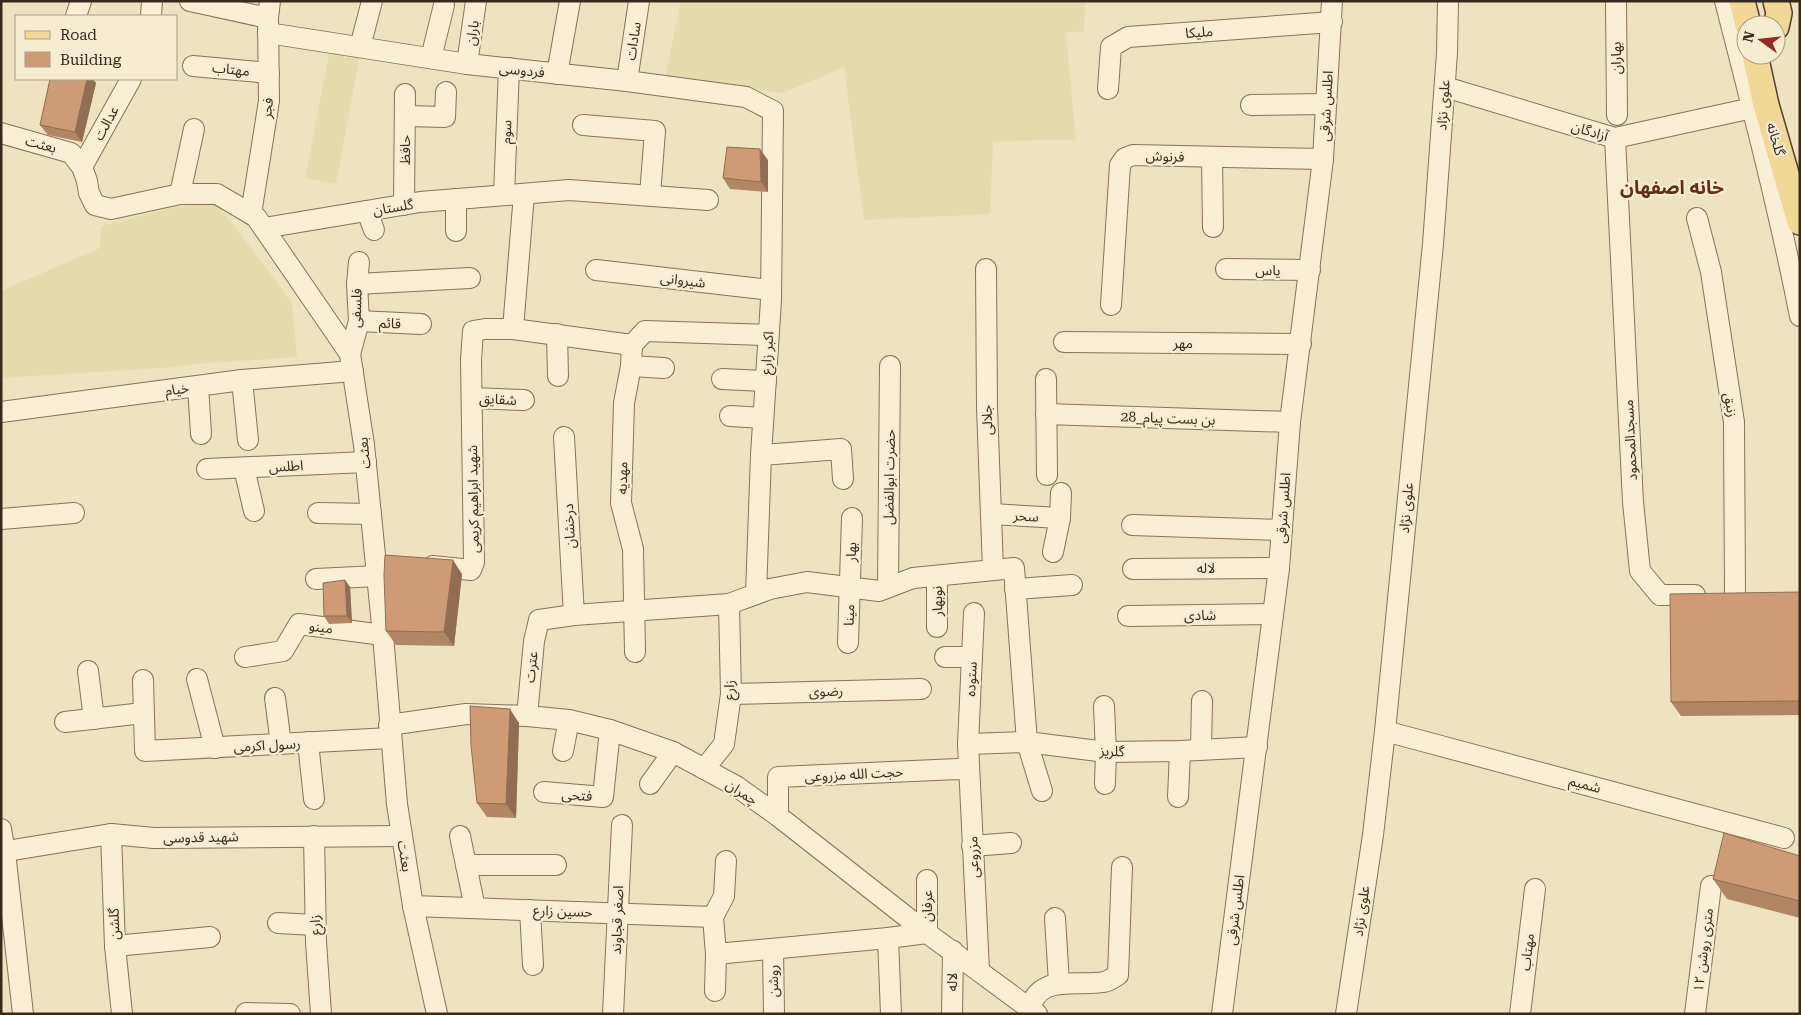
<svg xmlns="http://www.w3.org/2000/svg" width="1801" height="1015" font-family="'Roboto Serif','Noto Sans Arabic',serif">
<rect width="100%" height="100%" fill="#eee2c1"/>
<g fill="#e4dcae">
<path d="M681 1H1085L1084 31 1066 33 1076 140 993 141 990 214 864 220 844 67 783 93 665 79Z"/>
<path d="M330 50 360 54 336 184 305 178Z"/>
<path d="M216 203 268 270 292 303 297 357 194 364 161 368 1 378V291L100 248 101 226 176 207Z"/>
</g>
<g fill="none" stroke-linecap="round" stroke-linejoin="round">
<g stroke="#887258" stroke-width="22">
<g id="minor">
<path d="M190 1 268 18"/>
<path d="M1616 1 1617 115"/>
<path d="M1725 1C1752 106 1779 210 1800 316"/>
<path d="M76 16 81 1"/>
<path d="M151 16 152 1"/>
<path d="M268 33 467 64 627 81 746 97 773 111 771 300 761 455 756 594"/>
<path d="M360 47 372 1"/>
<path d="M431 58 444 5"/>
<path d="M467 64 476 1"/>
<path d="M193 66 269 73"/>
<path d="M557 74 570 1"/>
<path d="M627 81 639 1"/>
<path d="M1445 87 1615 138 1766 105"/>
<path d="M1108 89 1111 47 1128 37 1332 22"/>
<path d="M1251 105 1326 104"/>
<path d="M405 116 445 117 446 92"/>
<path d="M583 125 655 131 650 195"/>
<path d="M1 133 71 153 82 167 87 181 89 193 95 205 111 209 180 194H217L256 217 350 354 364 445 383 635 397 804 413 906 437 1014"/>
<path d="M1615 138 1633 502 1640 571 1660 595H1695"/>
<path d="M1212 158 1213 227"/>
<path d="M82 167 131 79"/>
<path d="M180 194 194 129"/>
<path d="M504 195 509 68"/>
<path d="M456 199V231"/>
<path d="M404 205 405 94"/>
<path d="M367 211 374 230"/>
<path d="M251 214 269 101 268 18 270 1"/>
<path d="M1697 218 1711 272 1734 422 1735 595"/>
<path d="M264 228 420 202 569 190 708 200"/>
<path d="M986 269 987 407 993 570"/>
<path d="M1226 269 1310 270"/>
<path d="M596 270 771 290"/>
<path d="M357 284 470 278"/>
<path d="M1111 305 1120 165 1125 158 1133 155 1323 159"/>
<path d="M359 321 421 324"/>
<path d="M513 329 524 194"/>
<path d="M557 334 558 376"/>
<path d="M1064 342 1301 344"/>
<path d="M632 345 631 366 624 403 621 503 633 549 635 652"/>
<path d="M632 345 645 331 768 335"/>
<path d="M350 354 359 321 357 284 359 262"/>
<path d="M631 366 664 368"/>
<path d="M722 379 766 381"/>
<path d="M1046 379 1047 475"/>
<path d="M242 380 248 440"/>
<path d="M198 386 201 434"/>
<path d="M472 398 524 400"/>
<path d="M1 412 242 380 353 371"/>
<path d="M1046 414 1290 422"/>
<path d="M730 416 763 418"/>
<path d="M564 437 574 615"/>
<path d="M761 455 841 449 843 479"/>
<path d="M244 468 254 511"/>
<path d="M207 469 366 462"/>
<path d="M318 513 371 514"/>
<path d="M991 514 1060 518"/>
<path d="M1 519 74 513"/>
<path d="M1132 525 1282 530"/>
<path d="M1053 552 1060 518 1061 493"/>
<path d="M433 566 471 570 474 562 471 360 473 331 485 329H513L632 345"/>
<path d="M1133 569 1279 568"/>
<path d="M937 576V627"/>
<path d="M316 579 377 576"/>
<path d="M888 587 890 366"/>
<path d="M1015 589 1072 585"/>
<path d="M974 613 968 744 979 970"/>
<path d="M1128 616 1273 614"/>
<path d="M848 643 852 518"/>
<path d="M245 657 283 651 299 624 383 635"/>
<path d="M945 657H972"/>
<path d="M88 671 94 719"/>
<path d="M197 679 215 748"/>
<path d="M143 680 145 751 390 738"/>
<path d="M731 694 921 689"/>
<path d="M275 698 281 744"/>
<path d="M1104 706 1106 752 1105 784"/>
<path d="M527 716 534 641 539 620 574 615 729 604 770 589 807 582 879 591 913 578 1014 568 1027 742 1042 791"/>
<path d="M65 722 143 713"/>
<path d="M389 725 466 714 527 716 569 720 610 730 673 752 736 786 778 816 927 933 1037 1014"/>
<path d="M1385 731 1784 838"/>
<path d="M308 742 314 799"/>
<path d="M968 744 1027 742 1106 752 1180 751 1257 747"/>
<path d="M1201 749 1202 701"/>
<path d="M563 751 569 720"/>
<path d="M704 769 724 744 731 694 729 604"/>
<path d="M650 784 673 752"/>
<path d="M544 792 603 797 610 730"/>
<path d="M1178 797 1180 751"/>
<path d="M778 816V777L958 769 969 770"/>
<path d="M1 829 5 852 23 1014"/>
<path d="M111 834 115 946 122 1014"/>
<path d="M314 836 316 942 321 1014"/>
<path d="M460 836 475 908"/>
<path d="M972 846 1011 843"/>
<path d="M1 852 111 834 154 838 402 836"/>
<path d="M466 865H556"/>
<path d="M413 906 713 917"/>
<path d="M530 910 533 965"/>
<path d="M1055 918 1059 983"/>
<path d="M278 923 315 925"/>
<path d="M888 938 891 1014"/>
<path d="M115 946 210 937"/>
<path d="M773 949 774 1014"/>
<path d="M716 954 888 938 927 933V880"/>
<path d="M715 991 716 954 713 917 724 896 726 861"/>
<path d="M246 1013 290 1014"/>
<path d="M613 1014 622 825"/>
<path d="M952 1014 953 951"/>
<path d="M1029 1014C1035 972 1076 987 1104 982 1109 981 1114 977 1118 975L1122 867"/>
<path d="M1222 1014 1279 568 1290 422 1323 159 1332 1"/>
<path d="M1346 1014 1373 835 1385 731 1433 244 1447 53 1448 1"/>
<path d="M1520 1014 1535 889"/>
<path d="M1695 1014 1711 886"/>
</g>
</g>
<g stroke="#55402d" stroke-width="28">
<g id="major">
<path d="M1742 1 1748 25"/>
<path d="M1776 1 1779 13 1776 27"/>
<path d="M1755 55 1766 105 1800 222"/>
</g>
</g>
<use href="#minor" stroke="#f9efd4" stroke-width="20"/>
<use href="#major" stroke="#f2d897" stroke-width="25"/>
</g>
<g fill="#b08665">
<path d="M50 79H92L96 83 82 142 48 135 40 125Z"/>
<path d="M768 160V192L730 189 723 178Z"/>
<path d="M462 574 454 646 396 645 386 631Z"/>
<path d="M345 580 350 587 352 623 329 624 324 616Z"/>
<path d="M1800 592V715L1681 716 1671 702Z"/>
<path d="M519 723 516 818 487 817 477 803Z"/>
<path d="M1800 856V918L1727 899 1713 879Z"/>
</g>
<g fill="#906d53">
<path d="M87 79H92L96 83 82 142 75 132Z"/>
<path d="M760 149 768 160V192L761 182Z"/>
<path d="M453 560 462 574 454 646 444 632Z"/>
<path d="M345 580 350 587 352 623 347 616Z"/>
<path d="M510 709 519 723 516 818 506 804Z"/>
</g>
<g fill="#cd9c76" stroke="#906d53">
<path d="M50 79H87L75 132 40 125Z"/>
<path d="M727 147 760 149 761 182 723 178Z"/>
<path d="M385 555 453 560 444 632 386 631 384 575Z"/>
<path d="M345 580 347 616H324L323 583Z"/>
<path d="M1800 592V701L1671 702 1670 594Z"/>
<path d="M470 706 510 709 506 804 477 803 471 745Z"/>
<path d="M1724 833 1800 856V901L1713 879Z"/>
</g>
<g text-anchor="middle" stroke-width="4.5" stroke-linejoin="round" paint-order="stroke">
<g font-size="14" fill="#372a1d" stroke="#f6ecd0">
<text transform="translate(1199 32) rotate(-4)" y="5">ملیکا</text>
<text transform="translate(472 33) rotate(-82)" y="5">باران</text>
<text transform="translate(633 41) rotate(-81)" y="5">سادات</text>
<text transform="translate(1616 58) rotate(-91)" y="5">بهاران</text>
<text transform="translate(231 69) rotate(6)" y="5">مهتاب</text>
<text transform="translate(522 70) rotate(6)" y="5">فردوسی</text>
<text transform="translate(1443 105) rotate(-86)" y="5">علوی نژاد</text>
<text transform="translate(1326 106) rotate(-87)" y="5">اطلس شرقی</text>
<text transform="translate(267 108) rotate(-84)" y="5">فجر</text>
<text transform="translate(106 123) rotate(-61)" y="5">عدالت</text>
<text transform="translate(1590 131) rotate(17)" y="5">آزادگان</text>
<text transform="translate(506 132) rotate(-88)" y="5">سوم</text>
<text transform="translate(1776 139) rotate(74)" y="5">گلخانه</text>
<text transform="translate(41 144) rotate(15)" y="5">بعثت</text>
<text transform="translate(405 150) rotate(-89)" y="5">حافظ</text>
<text transform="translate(1165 156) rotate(2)" y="5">فرنوش</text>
<text transform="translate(393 207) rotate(-9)" y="5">گلستان</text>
<text transform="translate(1268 270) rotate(1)" y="5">یاس</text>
<text transform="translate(683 280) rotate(7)" y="5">شیروانی</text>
<text transform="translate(356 308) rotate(-88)" y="5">فلسفی</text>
<text transform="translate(390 323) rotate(3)" y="5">قائم</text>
<text transform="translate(1183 343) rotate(1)" y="5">مهر</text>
<text transform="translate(767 353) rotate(-86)" y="5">اکبر زارع</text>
<text transform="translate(177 389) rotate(-8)" y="5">خیام</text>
<text transform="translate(498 399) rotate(3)" y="5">شقایق</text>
<text transform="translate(1731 405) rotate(82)" y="5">زنبق</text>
<text transform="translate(1168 418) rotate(2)" y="5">بن بست پیام_28</text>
<text transform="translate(987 420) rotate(-92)" y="5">جلالی</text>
<text transform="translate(1630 440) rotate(-93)" y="5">مسجدالمحمود</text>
<text transform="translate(364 453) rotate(-96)" y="5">بعثت</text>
<text transform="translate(286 466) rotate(-3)" y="5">اطلس</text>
<text transform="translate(889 477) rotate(-89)" y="5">حضرت ابوالفضل</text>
<text transform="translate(622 478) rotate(-89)" y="5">مهدیه</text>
<text transform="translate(473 499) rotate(-91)" y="5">شهید ابراهیم کریمی</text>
<text transform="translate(1283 508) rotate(-86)" y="5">اطلس شرقی</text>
<text transform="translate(1406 508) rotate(-85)" y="5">علوی نژاد</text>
<text transform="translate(1026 516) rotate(4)" y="5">سحر</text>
<text transform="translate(569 526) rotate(-93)" y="5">درخشان</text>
<text transform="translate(851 552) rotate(-88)" y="5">بهار</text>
<text x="1206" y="573">لاله</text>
<text transform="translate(937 601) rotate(-91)" y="5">نوبهار</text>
<text transform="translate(849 615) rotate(-88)" y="5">مینا</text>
<text transform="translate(1200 615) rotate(-1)" y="5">شادی</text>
<text transform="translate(321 627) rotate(8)" y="5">مینو</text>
<text transform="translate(531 667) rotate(-84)" y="5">عترت</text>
<text transform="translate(971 679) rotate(-87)" y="5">ستوده</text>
<text transform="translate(729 690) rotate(-88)" y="5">زارع</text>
<text transform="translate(826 691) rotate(-2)" y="5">رضوی</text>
<text transform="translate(267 745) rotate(-3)" y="5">رسول اکرمی</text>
<text transform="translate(1112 751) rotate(2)" y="5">گلریز</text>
<text transform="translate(854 774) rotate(-3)" y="5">حجت الله مزروعی</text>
<text transform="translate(1585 784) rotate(15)" y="5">شمیم</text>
<text transform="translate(742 792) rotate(33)" y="5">چمران</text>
<text transform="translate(577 795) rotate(4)" y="5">فتحی</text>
<text transform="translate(201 837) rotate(-1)" y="5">شهید قدوسی</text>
<text transform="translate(405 856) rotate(81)" y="5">بعثت</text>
<text transform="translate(973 857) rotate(-92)" y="5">مزروعی</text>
<text transform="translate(927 906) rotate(-90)" y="5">عرفان</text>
<text transform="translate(1235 910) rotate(-83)" y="5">اطلس شرقی</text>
<text transform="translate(563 911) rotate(2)" y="5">حسین زارع</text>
<text transform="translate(1361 911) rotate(-82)" y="5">علوی نژاد</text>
<text transform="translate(617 920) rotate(-88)" y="5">اصغر قجاوند</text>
<text transform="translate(114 924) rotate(-92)" y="5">گلشن</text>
<text transform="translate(315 925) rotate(-92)" y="5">زارع</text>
<text transform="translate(1703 950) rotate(-83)" y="5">۱۲ متری روشن</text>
<text transform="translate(1527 952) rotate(-83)" y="5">مهتاب</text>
<text transform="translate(773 981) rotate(-91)" y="5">روشن</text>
<text transform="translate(952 982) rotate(-89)" y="5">لاله</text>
</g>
<g font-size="19" font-weight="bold" fill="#642c1c" stroke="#f6ecd0">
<text x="1672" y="194">خانه اصفهان</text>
</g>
</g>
<rect width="1801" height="1015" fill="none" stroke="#372a1d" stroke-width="5"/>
<rect x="15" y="15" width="162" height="65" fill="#f6ecd0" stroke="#aa9e88"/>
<rect x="25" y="31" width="25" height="8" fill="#f2d897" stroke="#aa9e88"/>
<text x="60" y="40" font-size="15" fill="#372a1d">Road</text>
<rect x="25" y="52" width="25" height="15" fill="#cd9c76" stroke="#aa9e88"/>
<text x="60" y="65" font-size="15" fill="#372a1d">Building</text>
<g transform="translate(1761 40) rotate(285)"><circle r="24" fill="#f6ecd0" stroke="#aa9e88"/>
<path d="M0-4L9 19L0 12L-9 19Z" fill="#972928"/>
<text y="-8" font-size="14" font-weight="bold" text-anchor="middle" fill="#372a1d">N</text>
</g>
</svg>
